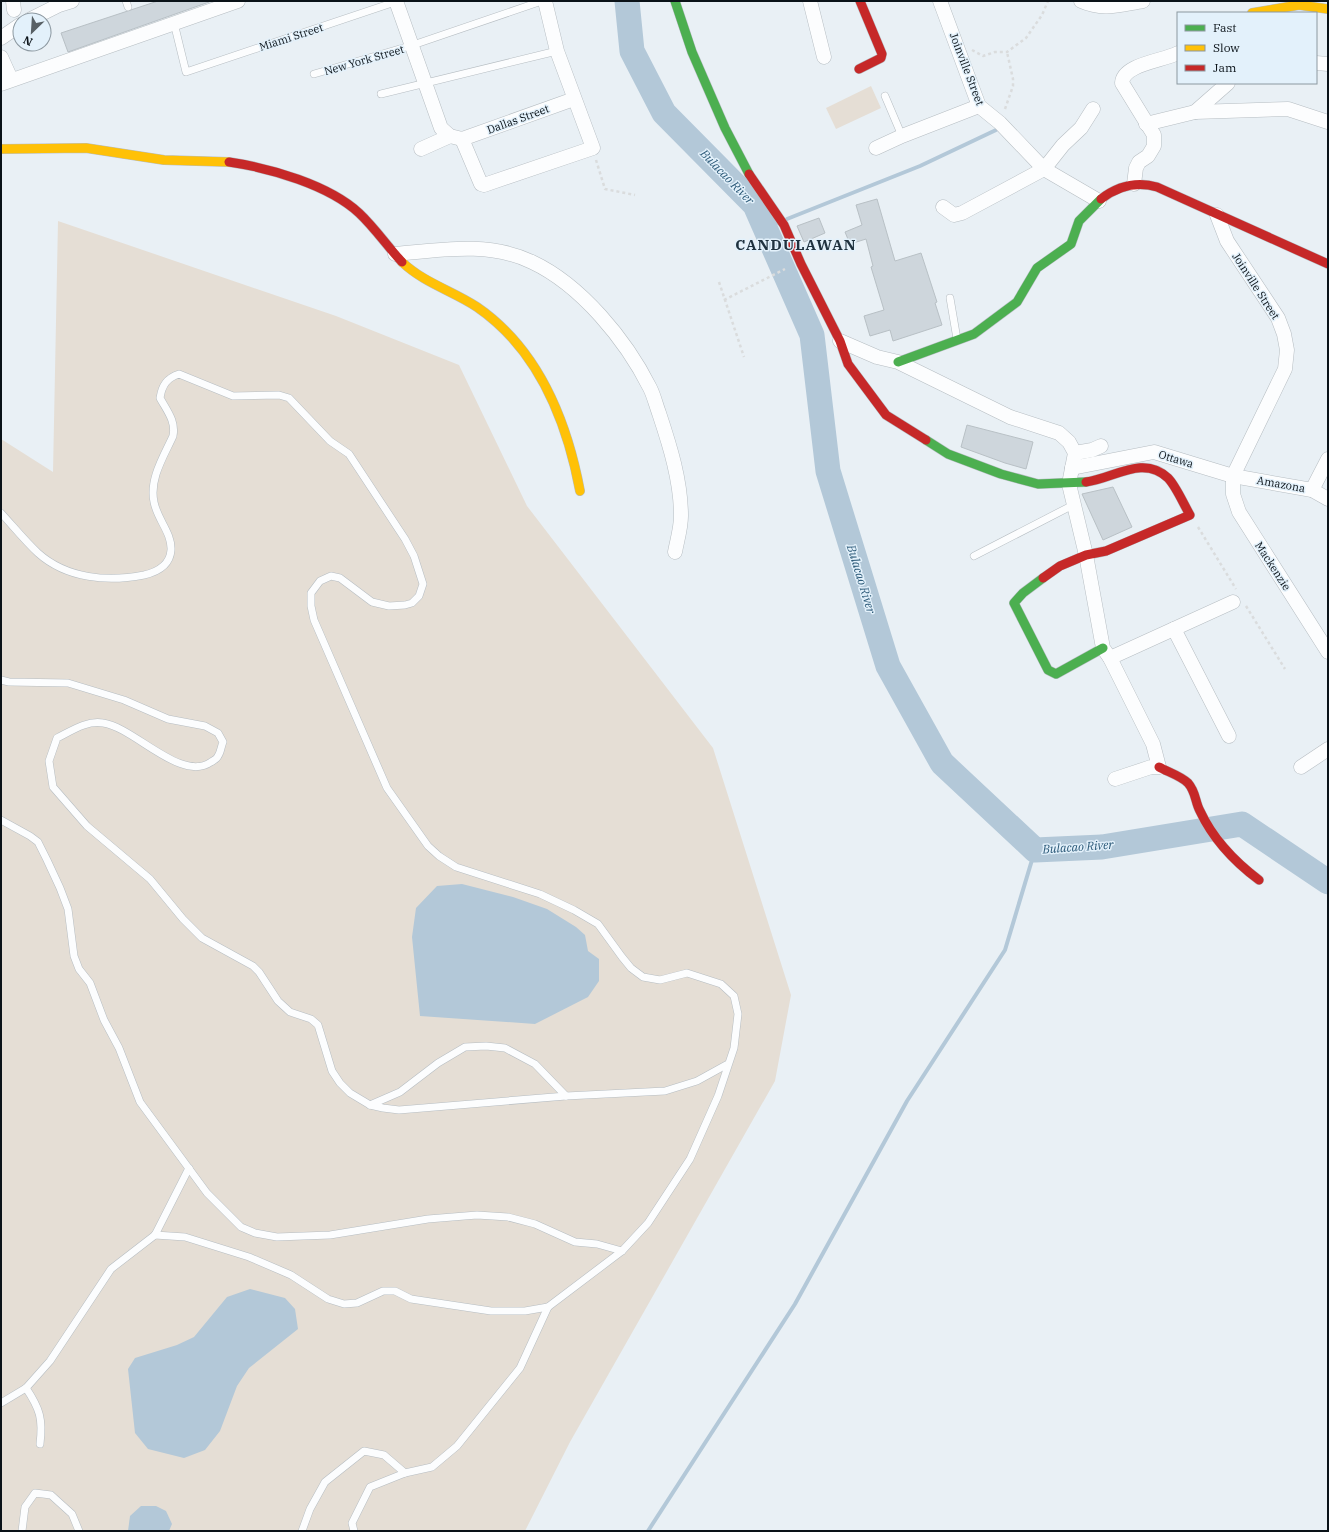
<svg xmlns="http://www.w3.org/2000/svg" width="1329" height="1532" font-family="'IBM Plex Serif',serif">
<rect width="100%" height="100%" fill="#e9f0f5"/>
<g fill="#e5ded5">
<path d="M871 86 881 108 836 129 826 108Z"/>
<path d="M58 221 336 316 459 365 527 506 713 748 791 995 775 1081 570 1442 525 1531H1V439L53 472Z"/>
</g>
<g fill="#b3c8d8">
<path d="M462 884 513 897 547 909 576 927 585 935 588 951 599 959V981L588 997 535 1024 420 1016 412 937 416 908 437 886Z"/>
<path d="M250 1289 285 1298 295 1309 298 1329 249 1368 237 1386 220 1431 205 1450 184 1458 148 1449 135 1433 128 1369 135 1358 177 1345 194 1337 227 1297Z"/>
<path d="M141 1506H156L166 1511 172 1524 169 1531H128L130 1516Z"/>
</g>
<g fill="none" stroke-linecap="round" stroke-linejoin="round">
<g stroke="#b3c8d8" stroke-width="4">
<path d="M787 219 920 166 996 130"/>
<path d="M765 228 777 223"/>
<path d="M648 1531 795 1304 907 1101 1005 950 1035 850"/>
</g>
<path stroke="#b3c8d8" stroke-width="25" d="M627 1 632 51 664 113 755 205 812 335 828 471 888 666 942 763 1035 850 1102 847 1242 824 1328 882"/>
</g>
<g fill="#ced6dc" stroke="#b8c0c5">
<path d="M158 1H212L68 52 61 33Z"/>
<path d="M877 199 895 261 921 253 937 302 935 303 942 325 893 341 890 330 870 336 864 316 884 310 871 267 873 266 866 239 850 244 845 232 862 225 856 205Z"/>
<path d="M819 218 825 233 804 242 797 226Z"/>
<path d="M967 425 1033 442 1026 469 1005 463 961 447Z"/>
<path d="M1113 487 1132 527 1103 540 1082 494Z"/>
</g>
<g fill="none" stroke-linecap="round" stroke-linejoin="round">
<g stroke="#b6bdc2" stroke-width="8">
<g id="lane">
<path d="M126 1 128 7"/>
<path d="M174 23 186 72 398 1"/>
<path d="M314 74 413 45 542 1"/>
<path d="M381 94 557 51"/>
<path d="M885 96 902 136"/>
<path d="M950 298 957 339"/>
<path d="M1 513C13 526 25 541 38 553 67 579 108 582 144 575 157 572 170 565 171 550 172 533 157 519 154 502 149 479 164 456 173 436 176 421 167 411 160 398 162 385 167 378 179 374L233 396 279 395 289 398 330 441 349 454 405 539 414 556 423 584 419 596 412 603 405 605 389 606 372 602 340 578 331 576 320 581 311 593V606L314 620 387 788 428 846 439 856 456 867 540 894 574 910 598 924 622 957 631 968 643 977 660 980 687 973 721 984 734 996 738 1014 734 1048 718 1096 690 1159 648 1223 622 1251 548 1307 520 1368 457 1446 432 1467 405 1473 370 1487 352 1523 354 1531"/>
<path d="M974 556 1075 504"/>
<path d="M1 680 9 682 68 683 124 700 168 719 205 726 218 733 223 742C221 746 221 752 218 756 217 759 214 760 211 762 181 783 134 727 103 723 87 720 71 731 57 738L49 761 53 787 87 826 150 879 183 919 202 938 253 966 259 972 278 1001 290 1012 311 1019 318 1025 332 1071 340 1083 350 1093 370 1105 383 1108 399 1110 566 1096 665 1091 697 1081 726 1065"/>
<path d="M1 820 30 836 38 842 47 860 60 888 68 909 74 956 79 969 90 983 104 1020 119 1048 140 1102 207 1193 241 1227 255 1233 277 1237 330 1235 428 1219 477 1215 508 1217 535 1224 575 1242 597 1244 622 1251"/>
<path d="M370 1105 400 1092 438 1063 465 1047 486 1046 505 1048 535 1064 566 1096"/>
<path d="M155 1235 185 1237 249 1257 291 1275 328 1299 344 1304 357 1303 383 1291H395L411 1299 491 1311H525L548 1307"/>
<path d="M26 1388C40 1409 43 1419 40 1444"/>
<path d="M1 1403 26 1388 50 1361 111 1269 155 1235 189 1168"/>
<path d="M22 1531 25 1507 35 1493 51 1495 72 1514 79 1531"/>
<path d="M302 1531 310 1509 325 1482 364 1451 384 1455 405 1473"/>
</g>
</g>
<g stroke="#b6bdc2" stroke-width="15">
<g id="street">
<path d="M13 1 14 10"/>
<path d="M396 1 441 128 450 136 462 139 574 99"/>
<path d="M810 1 824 57"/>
<path d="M940 1 979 106 1000 123 1044 169 1099 201"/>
<path d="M1081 1C1103 11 1119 5 1143 1"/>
<path d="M29 20 59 5 72 1"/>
<path d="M1 38 20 25"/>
<path d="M1 57 11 79"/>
<path d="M1316 63 1328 64"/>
<path d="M1 84 238 1"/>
<path d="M1195 112 1228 83"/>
<path d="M1146 124 1195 112 1288 109 1328 122"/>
<path d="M462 139 481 184 484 185 593 148 557 51 545 1"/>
<path d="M876 148 902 136 979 106"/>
<path d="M421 149 450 136"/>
<path d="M1134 184 1136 168 1139 162 1148 156 1154 146V135L1122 83C1123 64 1163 61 1178 53"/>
<path d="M943 207 954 215 962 213 1044 169 1063 145 1081 128 1093 109"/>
<path d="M1217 215 1227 241 1278 318 1284 334 1287 350 1285 369 1233 476V494L1239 512 1328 652"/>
<path d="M395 254C440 250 489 241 532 262 581 285 626 340 650 388 654 396 656 405 659 413 670 446 681 481 681 516 681 528 677 541 675 552"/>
<path d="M840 341 877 357 898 362 1010 417 1059 433 1069 442 1075 453 1069 484 1086 555 1103 648 1110 658 1153 744 1159 767H1151L1115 779"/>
<path d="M1075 453 1092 450 1101 446"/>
<path d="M1072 468 1154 452 1233 476 1312 490 1328 499"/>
<path d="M1312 490 1328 459"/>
<path d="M1174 629 1229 736"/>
<path d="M1110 658 1233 602"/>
<path d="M1301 767 1328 749"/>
</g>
</g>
<g stroke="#b6bdc2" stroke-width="10">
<g id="fast">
<path d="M675 1 692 52 725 128 749 174"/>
<path d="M898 362 974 334 1017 302 1037 268 1071 244 1079 221 1101 199"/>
<path d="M926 440 948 454 1001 474 1038 484 1086 482"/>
<path d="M1043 578 1023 593 1014 603 1048 670 1056 674 1103 648"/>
</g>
</g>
<g stroke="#b6bdc2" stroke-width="10">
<g id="slow">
<path d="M1252 13 1299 5 1328 9"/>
<path d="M1 149 86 148 164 160 229 162"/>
<path d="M402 262C424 283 453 291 477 307 538 349 567 422 580 491"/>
</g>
</g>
<g stroke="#b6bdc2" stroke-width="10">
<g id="jam">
<path d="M859 69 881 58 882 54 860 1"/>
<path d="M229 162C270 168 329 185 359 213 375 228 387 246 402 262"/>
<path d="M749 174 784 225 801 264 840 341 848 364 886 415 926 440"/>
<path d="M1101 199C1118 186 1136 181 1157 187L1328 264"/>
<path d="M1043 578 1060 566 1086 555 1106 551 1190 515C1184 505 1176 486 1168 478 1143 454 1113 479 1086 482"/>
<path d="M1159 767C1168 772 1181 776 1188 783 1196 792 1195 802 1200 811 1213 839 1235 862 1259 880"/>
</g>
</g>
<g stroke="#dadcdd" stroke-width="2.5" stroke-dasharray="3 3" stroke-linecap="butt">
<path d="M972 50 983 56 995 52H1007L1026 38 1042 15 1048 1"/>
<path d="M1005 109 1013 86V79L1007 52"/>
<path d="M596 160 605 189 635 195"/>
<path d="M719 282 744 357"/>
<path d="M724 300 785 269"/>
<path d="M1198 527 1236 589"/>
<path d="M1246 606 1285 669"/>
</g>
<use href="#lane" stroke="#fcfdfe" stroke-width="7"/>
<use href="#street" stroke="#fcfdfe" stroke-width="14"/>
<use href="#fast" stroke="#4caf50" stroke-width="9"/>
<use href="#slow" stroke="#ffc107" stroke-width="9"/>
<use href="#jam" stroke="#c62828" stroke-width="9"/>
</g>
<g text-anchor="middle" stroke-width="3" stroke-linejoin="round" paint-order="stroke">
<g font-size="11" fill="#0a1218" stroke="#e3f1fb">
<text transform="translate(291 37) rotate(-18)" y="4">Miami Street</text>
<text transform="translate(364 60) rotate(-16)" y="4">New York Street</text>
<text transform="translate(967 69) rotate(69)" y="4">Joinville Street</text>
<text transform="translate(518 119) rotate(-20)" y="4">Dallas Street</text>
<text transform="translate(1256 286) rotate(57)" y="4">Joinville Street</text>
<text transform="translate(1176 459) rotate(17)" y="4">Ottawa</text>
<text transform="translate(1281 484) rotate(10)" y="4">Amazona</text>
<text transform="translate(1273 566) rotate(57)" y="4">Mackenzie</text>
</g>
<g font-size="12" font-style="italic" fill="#295776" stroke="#e3f1fb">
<text transform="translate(727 177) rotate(46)" y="4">Bulacao River</text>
<text transform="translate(861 579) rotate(73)" y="4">Bulacao River</text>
<text transform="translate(1078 847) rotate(-4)" y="4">Bulacao River</text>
</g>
<g font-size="15" font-weight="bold" letter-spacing="1" fill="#1f313e" stroke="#e3f1fb">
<text x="796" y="250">CANDULAWAN</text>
</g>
</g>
<rect width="1329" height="1532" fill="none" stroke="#0a1218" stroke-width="4"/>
<rect x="1177" y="12" width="140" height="72" fill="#e3f1fb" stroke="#8c98a0"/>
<rect x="1185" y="25" width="20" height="6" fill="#4caf50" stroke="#8c98a0"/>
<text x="1213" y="32" font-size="12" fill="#0a1218">Fast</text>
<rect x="1185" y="45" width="20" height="6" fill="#ffc107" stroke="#8c98a0"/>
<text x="1213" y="52" font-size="12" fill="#0a1218">Slow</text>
<rect x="1185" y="65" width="20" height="6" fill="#c62828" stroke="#8c98a0"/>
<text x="1213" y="72" font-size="12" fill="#0a1218">Jam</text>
<g transform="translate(32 32) rotate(205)"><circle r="19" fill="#e3f1fb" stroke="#8c98a0"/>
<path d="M0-3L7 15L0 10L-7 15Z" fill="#586065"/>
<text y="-6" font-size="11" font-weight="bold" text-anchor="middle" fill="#0a1218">N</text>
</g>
</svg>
